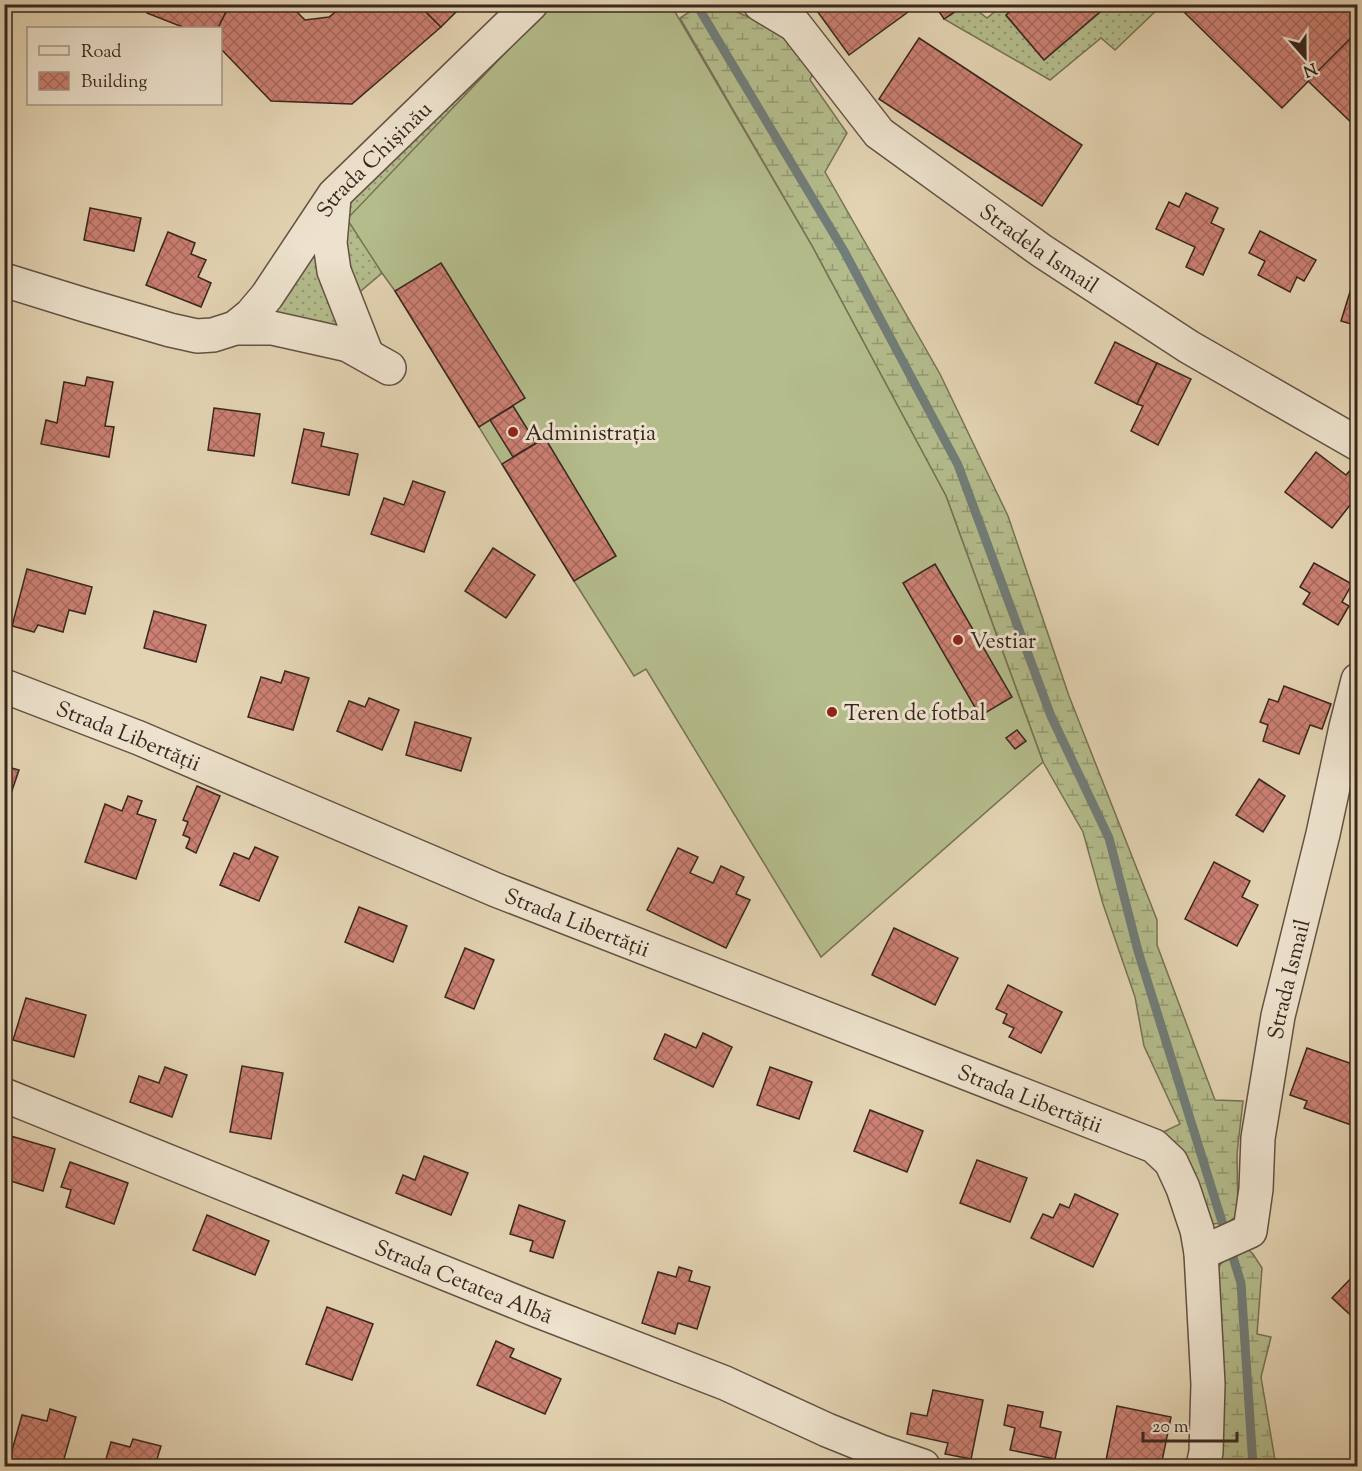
<svg xmlns="http://www.w3.org/2000/svg" width="1362" height="1471" font-family="'Sorts Mill Goudy',serif">
<defs>
<pattern id="grass-dots" width="8" height="8" patternUnits="userSpaceOnUse" patternTransform="scale(1.5)"><rect width="8" height="8" fill="#b4bc8c"/><path d="M2 2h.1M6 6h.1" fill="none" stroke="#939972" stroke-width="1.8" stroke-linecap="round"/></pattern>
<pattern id="wetland-marsh" width="20" height="14" patternUnits="userSpaceOnUse" patternTransform="scale(1.5)"><rect width="20" height="14" fill="#b4bc8c"/><path d="M1 5h8M5 5V1M11 12h8M15 12V8" fill="none" stroke="#939972"/></pattern>
<pattern id="building-cross-hatch" width="8" height="8" patternUnits="userSpaceOnUse" patternTransform="scale(1.5)"><rect width="8" height="8" fill="#cc8073"/><path d="M0 0l8 8M0 8l8-8" fill="none" stroke="#a7695e"/></pattern>
</defs>
<rect width="100%" height="100%" fill="#e3d3b2"/>
<filter id="stains"><feTurbulence type="fractalNoise" baseFrequency=".00333" numOctaves="4"/><feColorMatrix values="0 0 0 0 .2 0 0 0 0 .09 0 0 0 0 .02 0 0 0 .5 -.17"/></filter>
<radialGradient id="worn" r=".72"><stop offset=".6" stop-color="#630" stop-opacity="0"/><stop offset="1" stop-color="#630" stop-opacity=".3"/></radialGradient>
<g fill="url(#grass-dots)" stroke="#767255" stroke-width="1.5">
<path d="M540 5H551L402 162 382 273 356 295 344 275 345 205Z"/>
<path d="M966 5H970L987 18 1003 5H1018L1006 16 1044 60 1109 5H1162L1115 50 1101 38 1050 80 944 19Z"/>
<path d="M320 226 345 331 265 314Z"/>
</g>
<g fill="url(#wetland-marsh)" stroke="#767255" stroke-width="1.5">
<path d="M700 5H722L746 16 770 25 804 55 814 70 810 80 847 133 825 172 940 374 1008 516 1069 696 1157 920V945L1215 1100 1243 1101 1237 1154 1238 1215 1227 1223 1211 1224 1199 1210 1163 1132 1180 1124 1144 1046 1135 997 1103 904 1083 832 1043 762 946 496 811 244 680 18Z"/>
<path d="M1244 1246 1253 1254 1262 1268 1257 1334 1271 1337 1261 1377 1276 1466H1222L1215 1273 1224 1259Z"/>
</g>
<path fill="#b4bc8c" stroke="#767255" stroke-width="1.5" d="M551 5H671L811 244 946 496 1043 762 821 957 646 669 634 676 574 581 395 291 382 273 347 219Z"/>
<g fill="none" stroke-linecap="round" stroke-linejoin="round">
<path stroke="#717d79" stroke-width="9" d="M701 12 844 251 958 465 1051 716 1109 838 1138 951 1241 1283 1253 1466"/>
</g>
<g fill="url(#building-cross-hatch)" stroke="#38271e" stroke-width="1.5">
<path d="M149 4H230L218 28H185L147 13Z"/>
<path d="M230 4H289L305 20 329 17 345 4H418L441 27 352 104 271 101 220 48V28H218Z"/>
<path d="M418 4H464L441 27Z"/>
<path d="M812 4H850L855 11 864 4H919L849 55Z"/>
<path d="M934 4H966L944 19Z"/>
<path d="M1018 4H1109L1044 60 1006 15Z"/>
<path d="M1193 4H1358V31L1282 108 1185 13Z"/>
<path d="M1358 31V129L1308 81Z"/>
<path d="M919 38 1082 145 1042 206 879 99Z"/>
<path d="M1186 193 1218 208 1211 223 1224 229 1203 275 1186 267 1195 247 1156 229 1169 202 1179 207Z"/>
<path d="M90 208 141 218 134 251 84 240Z"/>
<path d="M1260 231 1316 260 1304 281 1297 277 1290 292 1258 275 1265 261 1249 253Z"/>
<path d="M168 232 195 243 191 254 206 260 198 277 211 283 201 307 146 285Z"/>
<path d="M441 263 525 398 479 427 395 291Z"/>
<path d="M1358 266V326L1341 321Z"/>
<path d="M1115 342 1157 363 1137 404 1095 383Z"/>
<path d="M1157 363 1191 379 1158 445 1131 431 1143 406 1137 404Z"/>
<path d="M87 377 113 382 105 426 114 427 109 457 41 444 46 420 57 423 64 382 85 386Z"/>
<path d="M513 406 536 443 513 457 490 420Z"/>
<path d="M214 408 260 414 254 456 208 450Z"/>
<path d="M304 429 324 433 321 446 358 454 349 495 292 483Z"/>
<path d="M545 438 616 556 574 581 502 464Z"/>
<path d="M1316 452 1346 475 1353 467 1358 471V495L1332 528 1285 492Z"/>
<path d="M413 481 445 492 424 552 371 534 384 498 404 505Z"/>
<path d="M493 548 535 575 506 618 465 591Z"/>
<path d="M1314 563 1352 584 1342 602 1349 606 1338 625 1303 604 1310 593 1300 587Z"/>
<path d="M935 564 1012 697 980 716 903 583Z"/>
<path d="M27 569 92 587 85 614 69 610 63 632 38 625 34 632 12 626Z"/>
<path d="M154 611 206 625 196 662 144 648Z"/>
<path d="M285 671 309 678 293 730 248 717 261 677 281 683Z"/>
<path d="M1284 686 1331 704 1322 729 1310 725 1299 754 1263 741 1268 725 1260 722 1269 699 1278 702Z"/>
<path d="M369 698 399 710 382 750 337 731 349 701 365 707Z"/>
<path d="M415 722 471 738 461 771 406 755Z"/>
<path d="M1017 730 1026 741 1015 749 1006 738Z"/>
<path d="M4 766 19 770 4 814Z"/>
<path d="M1259 779 1285 796 1263 832 1236 815Z"/>
<path d="M197 786 220 796 196 853 186 848 190 838 183 835 188 822 183 820Z"/>
<path d="M128 796 142 801 137 814 156 820 136 879 85 862 105 804 122 811Z"/>
<path d="M255 847 278 857 259 901 220 885 234 853 249 859Z"/>
<path d="M678 848 698 857 690 873 713 883 721 866 744 877 736 894 750 900 726 948 647 910Z"/>
<path d="M1214 862 1250 881 1242 897 1258 905 1237 946 1185 919Z"/>
<path d="M359 907 407 926 393 962 345 942Z"/>
<path d="M894 928 958 958 935 1005 872 975Z"/>
<path d="M465 948 494 960 474 1009 445 997Z"/>
<path d="M1008 985 1062 1012 1041 1053 1009 1037 1014 1028 1003 1023 1007 1014 996 1009Z"/>
<path d="M26 998 86 1015 74 1057 13 1040Z"/>
<path d="M703 1033 732 1047 713 1087 654 1059 665 1034 696 1048Z"/>
<path d="M1307 1048 1358 1066V1116L1354 1126 1304 1108 1307 1101 1290 1095Z"/>
<path d="M242 1066 283 1073 271 1139 230 1132Z"/>
<path d="M165 1067 187 1075 172 1117 130 1102 139 1076 159 1083Z"/>
<path d="M770 1067 812 1082 799 1119 757 1105Z"/>
<path d="M870 1110 923 1131 907 1172 854 1151Z"/>
<path d="M4 1134 55 1149 43 1191 4 1179Z"/>
<path d="M424 1156 468 1173 451 1215 396 1193 403 1175 415 1180Z"/>
<path d="M977 1160 1027 1178 1010 1222 960 1203Z"/>
<path d="M70 1162 128 1183 114 1224 66 1207 71 1190 61 1187Z"/>
<path d="M1075 1194 1118 1214 1093 1267 1031 1238 1043 1214 1053 1218 1060 1204 1069 1208Z"/>
<path d="M519 1205 565 1221 553 1258 530 1251 533 1241 510 1234Z"/>
<path d="M207 1215 269 1241 255 1275 193 1250Z"/>
<path d="M679 1267 692 1271 689 1281 710 1287 697 1329 678 1323 675 1334 642 1323 658 1272 676 1277Z"/>
<path d="M1358 1271V1322L1332 1298Z"/>
<path d="M327 1307 373 1324 352 1380 306 1364Z"/>
<path d="M496 1341 514 1349 510 1357 561 1379 545 1414 477 1385Z"/>
<path d="M933 1390 983 1400 971 1459 945 1454 948 1443 907 1434 911 1413 927 1416Z"/>
<path d="M1008 1405 1043 1412 1040 1427 1061 1432 1055 1459 1010 1450 1015 1428 1004 1425Z"/>
<path d="M1117 1406 1171 1417 1161 1466H1114L1105 1465Z"/>
<path d="M50 1409 76 1417 62 1466H29L9 1461 22 1415 47 1421Z"/>
<path d="M133 1439 161 1446 155 1466H104L111 1442 130 1447Z"/>
</g>
<g fill="none" stroke-linecap="round" stroke-linejoin="round">
<g stroke="#635243" stroke-width="36">
<g id="minor">
<path id="s1" d="M760 4 795 25 879 133 1042 251 1189 347 1358 444"/>
<path d="M334 197 330 243 334 271 367 355"/>
<path d="M4 280 88 306 170 330 197 336 213 335 235 328H272L348 345 389 368"/>
<path id="s2" d="M235 328 251 315 267 296 334 195 531 4"/>
<path id="s3" d="M4 686 139 738 496 890 1154 1146 1171 1162 1183 1188 1197 1230 1201 1253 1208 1384 1206 1452 1203 1466"/>
<path id="s4" d="M4 1095 536 1310 725 1383 827 1430 879 1451 923 1466"/>
<path id="s5" d="M1201 1253 1250 1231 1256 1189 1258 1138 1278 1016 1323 834 1346 727 1358 680"/>
</g>
</g>
<use href="#minor" stroke="#ede2cd" stroke-width="33"/>
</g>
<g fill="#8f2418" stroke="#ede2cd" stroke-width="2">
<circle cx="513" cy="432" r="6"/>
<circle cx="958" cy="640" r="6"/>
<circle cx="832" cy="712" r="6"/>
</g>
<g text-anchor="middle" stroke-width="6" stroke-linejoin="round" paint-order="stroke">
<g font-size="22" fill="#38271e" stroke="#ede2cd">
<text dy="8" stroke="none"><textPath href="#s2" startOffset="220">Strada Chișinău</textPath></text>
<text dy="8" stroke="none"><textPath href="#s1" startOffset="375">Stradela Ismail</textPath></text>
<text dy="8" stroke="none"><textPath href="#s3" startOffset="134">Strada Libertății</textPath></text>
<text dy="8" stroke="none"><textPath href="#s3" startOffset="620">Strada Libertății</textPath></text>
<text dy="8" stroke="none"><textPath href="#s5" startOffset="309">Strada Ismail</textPath></text>
<text dy="8" stroke="none"><textPath href="#s3" startOffset="1106">Strada Libertății</textPath></text>
<text dy="8" stroke="none"><textPath href="#s4" startOffset="496">Strada Cetatea Albă</textPath></text>
</g>
<g font-size="22" fill="#38271e" stroke="#ede2cd" text-anchor="start">
<text x="525" y="440">Administrația</text>
<text x="970" y="648">Vestiar</text>
<text x="844" y="720">Teren de fotbal</text>
</g>
</g>
<rect width="1362" height="1471" fill="none" stroke="#e3d3b2" stroke-width="24"/>
<rect x="6" y="6" width="1350" height="1459" fill="none" stroke="#38271e" stroke-width="3"/>
<rect x="12" y="12" width="1338" height="1447" fill="none" stroke="#38271e" stroke-width="1.5"/>
<rect x="27" y="27" width="195" height="78" fill="#ede2cd" stroke="#a59787" stroke-width="1.5"/>
<rect x="39" y="46" width="30" height="9" fill="#ede2cd" stroke="#a59787" stroke-width="1.5"/>
<text x="81" y="57" font-size="18" fill="#38271e">Road</text>
<rect x="39" y="72" width="30" height="18" fill="url(#building-cross-hatch)" stroke="#a59787" stroke-width="1.5"/>
<text x="81" y="87" font-size="18" fill="#38271e">Building</text>
<g transform="translate(1305 57) rotate(159)" stroke="#ede2cd" stroke-width="4.5" paint-order="stroke">
<path d="M0-4.5L10 22L0 15L-10 22Z" fill="#38271e"/>
<text y="-9" font-size="16" font-weight="bold" text-anchor="middle" fill="#38271e">N</text>
</g>
<path d="M1143 1432v9h94v-9" fill="none" stroke="#38271e" stroke-width="3"/>
<text x="1152" y="1432" font-size="18" fill="#38271e" stroke="#ede2cd" stroke-width="4.5" paint-order="stroke">20 m</text>
<rect width="100%" height="100%" filter="url(#stains)"/>
<rect width="100%" height="100%" fill="url(#worn)"/>
</svg>
